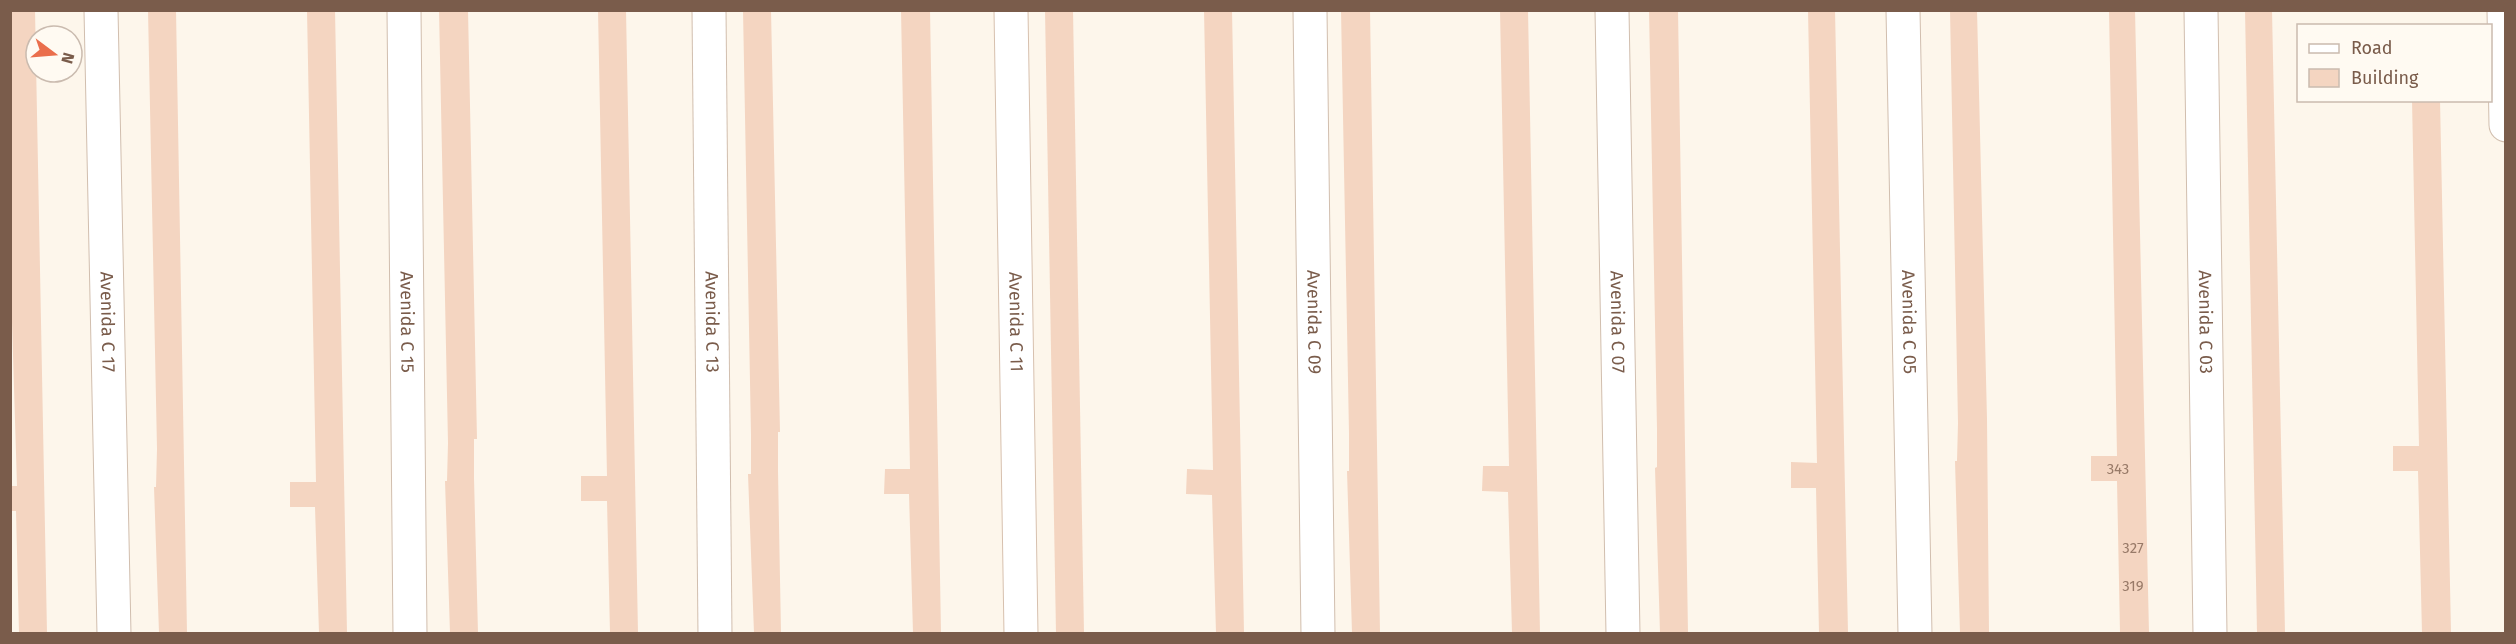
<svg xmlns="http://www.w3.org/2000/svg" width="2516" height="644" font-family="'Fira Sans',sans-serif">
<rect width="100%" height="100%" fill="#fdf6eb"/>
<g fill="#f4d5c1">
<path d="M10 10H35L47 633H19L16 511H10V486H17L11 289Z"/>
<path d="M148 10H176L187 633H159L154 487H156L157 449Z"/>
<path d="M307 10H335L347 633H319L315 507H290V482H316Z"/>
<path d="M439 10H468L477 439H474V478L478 633H450L445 481H447L448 443Z"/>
<path d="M598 10H626L638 633H610L607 501H581V476H607Z"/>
<path d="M743 10H771L780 432H778V471L781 633H754L748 474H751V435Z"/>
<path d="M901 10H930L941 633H913L909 494H884L885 469H910Z"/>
<path d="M1045 10H1073L1084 633H1056Z"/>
<path d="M1204 10H1232L1244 633H1216L1212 495 1186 494 1187 469 1213 470Z"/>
<path d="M1341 10H1370L1380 633H1352L1347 471H1349V433Z"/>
<path d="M1500 10H1528L1540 633H1512L1508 492 1482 491 1483 466H1509Z"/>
<path d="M1649 10H1678L1688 633H1660L1655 468 1657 467V429Z"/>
<path d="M1808 10H1835L1848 633H1819L1816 488H1791V462L1817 463Z"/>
<path d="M1950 10H1977L1987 419 1989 633H1960L1955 461H1957L1958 423Z"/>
<path d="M2109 10H2135L2149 633H2120L2117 481H2091V456H2117Z"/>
<path d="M2245 10H2272L2285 633H2257Z"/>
<path d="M2412 100H2440L2451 633H2422L2418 471H2393V446H2419Z"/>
</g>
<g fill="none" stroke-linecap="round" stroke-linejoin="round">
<g stroke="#d1beae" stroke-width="35">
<g id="street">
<path id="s1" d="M101 10 114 634"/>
<path id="s2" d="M404 10 410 634"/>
<path id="s3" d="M709 10 715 634"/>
<path id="s4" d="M1310 10 1318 634"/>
<path id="s5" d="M1612 10 1623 634"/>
<path id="s6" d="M1903 10 1915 634"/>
<path id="s7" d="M2201 10 2210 634"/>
<path d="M2504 10 2506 125"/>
</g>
</g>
<g stroke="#d7c0ae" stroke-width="35">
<g id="secondary">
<path id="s8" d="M1011 10 1021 634"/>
</g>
</g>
<use href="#street" stroke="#fff" stroke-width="33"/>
<use href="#secondary" stroke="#fff" stroke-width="33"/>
</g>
<g text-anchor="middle" stroke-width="4.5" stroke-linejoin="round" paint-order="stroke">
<g font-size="15" fill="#987a68">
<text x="2118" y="474">343</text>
<text x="2133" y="553">327</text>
<text x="2133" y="591">319</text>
</g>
<g font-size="18" fill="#7a5c4b" stroke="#fffaf2">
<text dy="6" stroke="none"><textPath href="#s1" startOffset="312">Avenida C 17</textPath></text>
<text dy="6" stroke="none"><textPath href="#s2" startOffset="312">Avenida C 15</textPath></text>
<text dy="6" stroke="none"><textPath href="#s3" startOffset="312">Avenida C 13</textPath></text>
<text dy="6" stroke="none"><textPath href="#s8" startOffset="312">Avenida C 11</textPath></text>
<text dy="6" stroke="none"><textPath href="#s4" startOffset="312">Avenida C 09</textPath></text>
<text dy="6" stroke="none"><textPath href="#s5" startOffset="312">Avenida C 07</textPath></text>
<text dy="6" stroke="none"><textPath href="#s6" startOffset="312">Avenida C 05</textPath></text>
<text dy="6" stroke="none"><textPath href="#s7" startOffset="312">Avenida C 03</textPath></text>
</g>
</g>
<rect width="2516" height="644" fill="none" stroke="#7a5c4b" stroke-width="24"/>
<rect x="2297" y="24" width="195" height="78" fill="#fffaf2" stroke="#cabbaf" stroke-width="1.5"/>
<rect x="2309" y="44" width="30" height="9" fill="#ffffff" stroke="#cabbaf" stroke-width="1.5"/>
<text x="2351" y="54" font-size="18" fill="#7a5c4b">Road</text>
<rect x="2309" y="69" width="30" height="18" fill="#f4d5c1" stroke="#cabbaf" stroke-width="1.5"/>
<text x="2351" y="84" font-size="18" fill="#7a5c4b">Building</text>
<g transform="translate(54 54) rotate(106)"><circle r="28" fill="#fffaf2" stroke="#cabbaf" stroke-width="1.5"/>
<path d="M0-4.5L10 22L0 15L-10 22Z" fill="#ea6e4c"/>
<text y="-9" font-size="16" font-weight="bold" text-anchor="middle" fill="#7a5c4b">N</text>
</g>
</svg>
